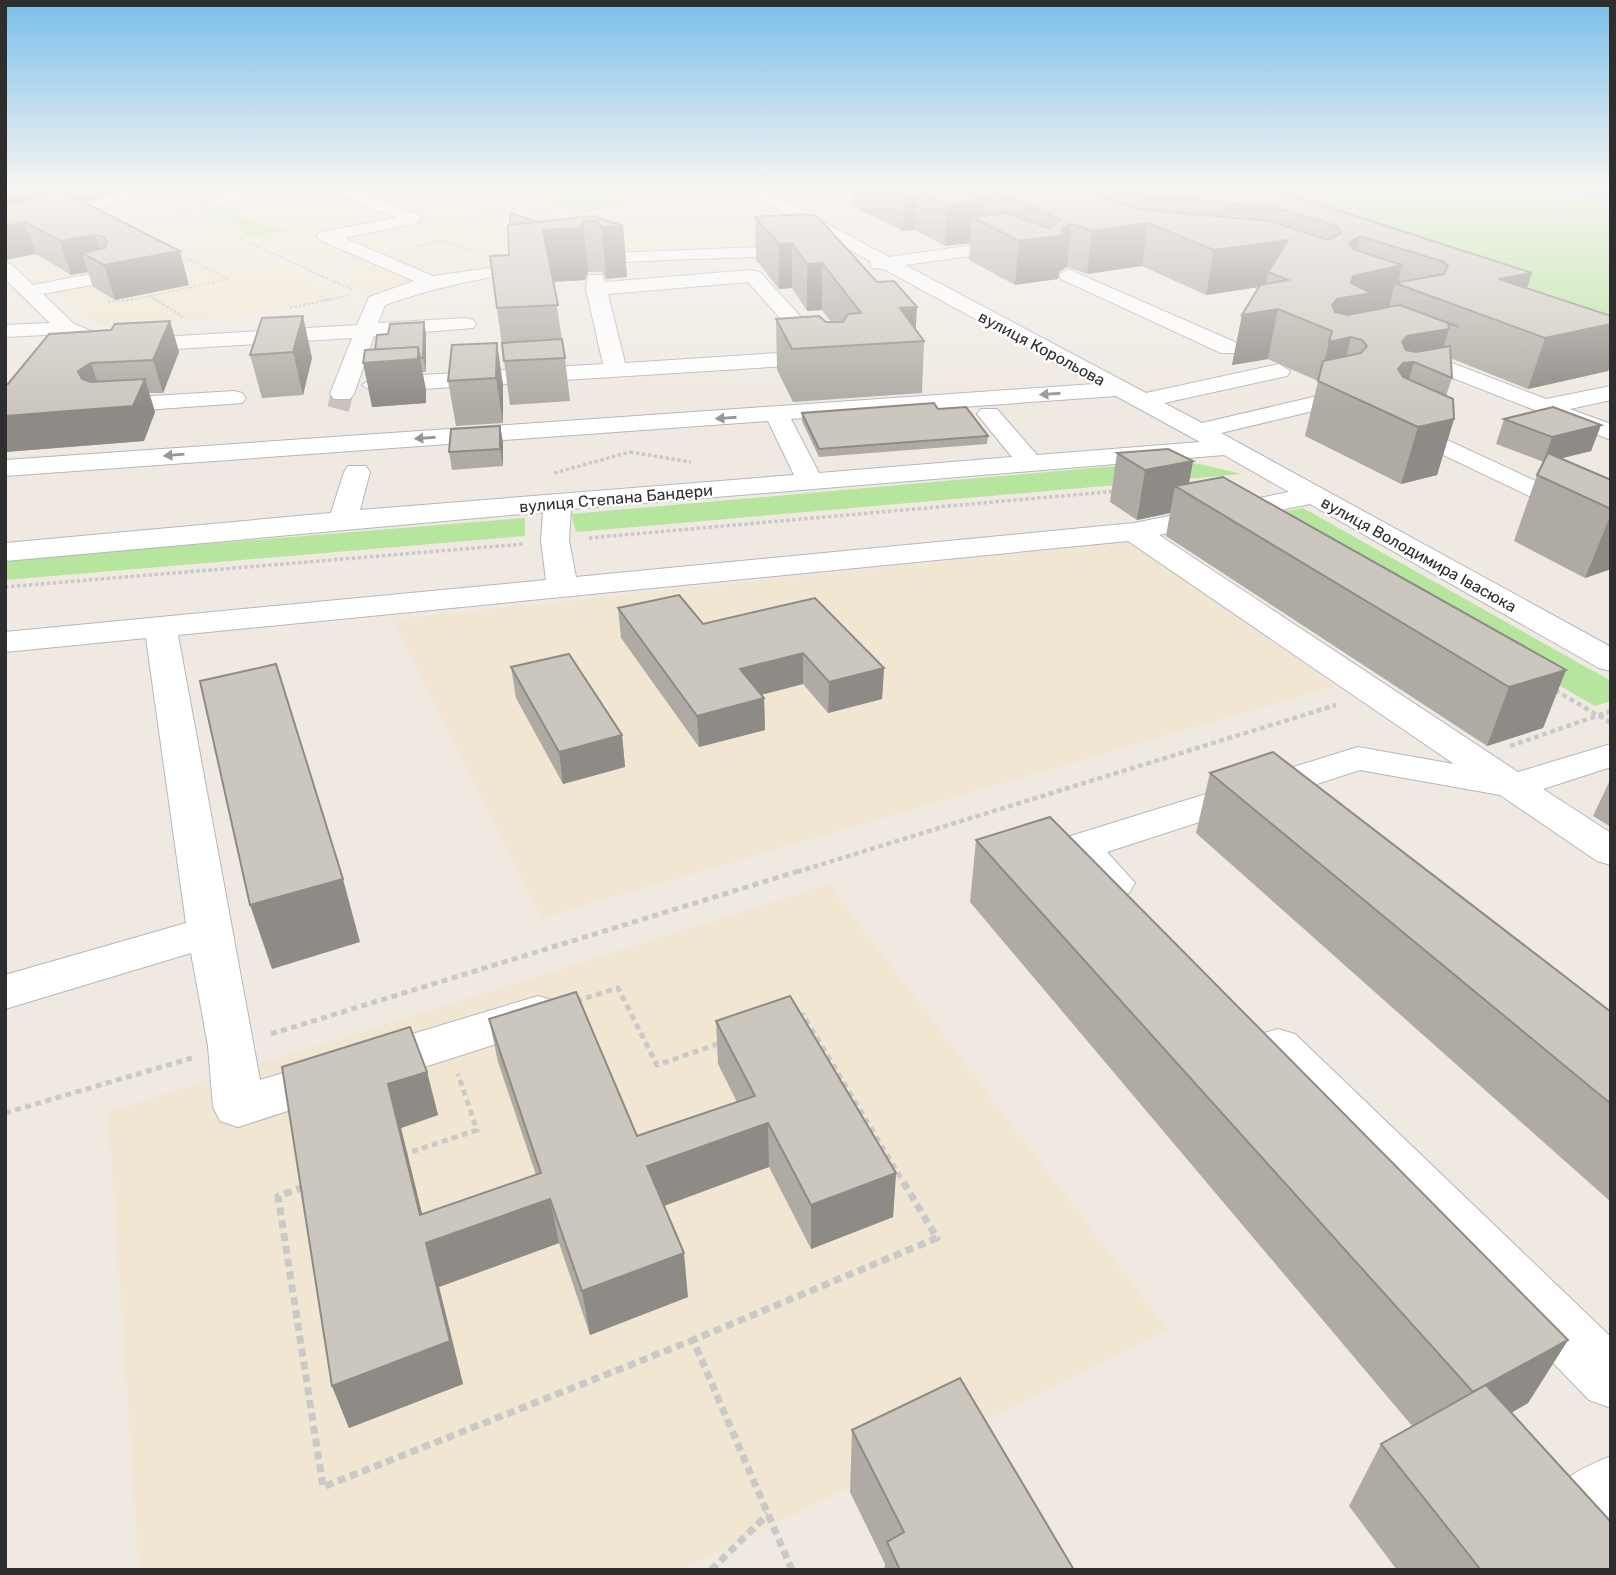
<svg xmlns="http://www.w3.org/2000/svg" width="1616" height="1575" font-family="Rubik,sans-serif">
<rect width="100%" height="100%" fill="#efe9e1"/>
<g fill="#f0e6d1">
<path d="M337 187H708L793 234 784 241 574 257 367 293 176 205 210 199 226 205Z"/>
<path d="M157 206 343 294 241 316 99 325 5 257V251Z"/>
<path d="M1134 541 1336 686 541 918 393 619Z"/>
<path d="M829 884 1168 1330 682 1570H139L108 1112Z"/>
</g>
<g fill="#b6e59e">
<path d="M1205 187H1514L1611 206V323Z"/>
<path d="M1172 461 1200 464 1242 474 576 532 571 514Z"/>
<path d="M1303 508 1611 681V701L1595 706 1265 515Z"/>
<path d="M525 518V536L5 580V560Z"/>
</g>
<g fill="#c9ec9a">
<path d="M581 187H594L640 201 580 214 530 198Z"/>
<path d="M206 201 267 227 275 226 288 230 252 237 241 232 249 230 189 204Z"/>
</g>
<path fill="#75cff0" d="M1533 187H1611V204Z"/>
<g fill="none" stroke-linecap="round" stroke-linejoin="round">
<path stroke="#c8c4bd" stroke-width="22" stroke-dasharray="22 11" stroke-linecap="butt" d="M338 409 342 394"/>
<g stroke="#b4b7c1" stroke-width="2">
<g id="minor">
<path d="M143 187H168L5 238V228Z"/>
<path d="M256 187H287L217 205 209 200 211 197Z"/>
<path d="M325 187H347L420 216V222L344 238 433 276 589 254 809 245 818 250 809 255C668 261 519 257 385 305L378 323 466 318 473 320 476 324 473 328 374 336 354 394 350 399H334L330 394 352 338 111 353 64 334 5 337V325L50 323 5 279V263L11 264 33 285 106 271 113 273 115 277 113 281 43 294 74 324 114 340 357 325 369 297 414 281 320 240 317 236 320 232 396 218Z"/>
<path d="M739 187H758L889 257 987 243 982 239 991 234 1015 246 1012 250 1006 251 905 265 1146 393 1279 364 1290 371 1287 376 1164 403 1202 423 1339 391 1347 393 1351 398 1347 403 1221 433 1611 647V671L1599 668 1310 504 1159 535 1518 772 1611 744V767L1543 789 1611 833V865L1597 861 1500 795 1360 770 1107 852 1135 883 1129 893C1097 901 1074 872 1058 847L1064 838 1358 747 1454 764 1128 541 178 635 260 1080 538 996 555 1001 562 1013 555 1025 238 1127 220 1121 213 1107 208 1046 191 953 5 1009V975L186 923 146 638 5 652V632L546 580 541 541 543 512 5 561V543L331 513 344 472 348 466H366L370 472 360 510 794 475 768 421 5 476V460L1094 384 884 269 871 268 870 261ZM1116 396 1200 442 1037 455 997 409H981L977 414 1012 457 819 473 791 419ZM1224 455 1289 492 1134 523 576 577 569 541 571 509Z"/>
<path d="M1068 269 1237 343 1240 348 1237 353H1221L1061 279 1059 275Z"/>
<path d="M750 270 760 272 834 353 837 358 834 363 373 392 362 385 373 378 603 364 586 289 588 275H602L605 282ZM748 282 809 351 625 363 608 294Z"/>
<path d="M1405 345 1546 399 1611 386V400L1570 409 1611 424V440L1397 356 1394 351Z"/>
<path d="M234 391 242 393 246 398 242 403 103 413 95 411 91 406 95 401 103 399Z"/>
<path d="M1400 418 1611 516V535L1391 430 1388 425 1391 420Z"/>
<path d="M1278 1029 1295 1034 1611 1337V1408L1589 1400 1261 1060 1254 1047 1261 1034Z"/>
<path d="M1611 1456V1570H1587L1554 1535 1545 1511C1559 1477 1578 1470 1611 1456Z"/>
</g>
</g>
<g stroke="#c9c9c9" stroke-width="2" stroke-dasharray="2.5 2" stroke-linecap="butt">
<path d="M435 206 458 201 489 212 522 206 563 219 557 220"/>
<path d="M170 207 353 290"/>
<path d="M416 246 443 241 471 251"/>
<path d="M150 296 229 279 176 253"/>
<path d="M126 301 150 296 158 301"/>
<path d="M323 301 350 295"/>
</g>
<g stroke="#c9c9c9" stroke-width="2.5" stroke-dasharray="2.5 2" stroke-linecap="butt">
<path d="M155 299 183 317"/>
<path d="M108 302 135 299"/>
<path d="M290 308 331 299"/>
</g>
<g stroke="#c9c9c9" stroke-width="3.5" stroke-dasharray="3.5 2.5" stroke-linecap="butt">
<path d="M630 452 691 462"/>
<path d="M554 473 630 452"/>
<path d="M589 538 1117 491"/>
<path d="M5 587 524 544"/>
</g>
<g stroke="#c9c9c9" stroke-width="4.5" stroke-dasharray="5 3.5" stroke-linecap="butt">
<path d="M1555 690 1611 723"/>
<path d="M1510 746 1611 711"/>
<path d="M797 872 1336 705"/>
</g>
<g stroke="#c9c9c9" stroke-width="5" stroke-dasharray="6 4.5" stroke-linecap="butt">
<path d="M576 1001 618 988 657 1065 721 1043"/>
<path d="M798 1017 803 1015 902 1180"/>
<path d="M271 1034 802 870"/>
<path d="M5 1113 192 1058"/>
<path d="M402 1155 477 1130 458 1074"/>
</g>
<g stroke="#c9c9c9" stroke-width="7" stroke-dasharray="8 5" stroke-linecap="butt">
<path d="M304 1187 278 1196 323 1487 693 1340"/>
<path d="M711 1570 768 1514"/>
<path d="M792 1570 693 1340 937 1238 901 1178"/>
</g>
<use href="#minor" fill="#fff" fill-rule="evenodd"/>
</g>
<g fill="#afaba4">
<path d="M5 187H133L84 203 189 285 115 300 93 287 88 272 71 275 36 254 5 260Z"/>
<path d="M853 187H1266L1527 288 1611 316V364L1608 371 1528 389 1450 358 1452 378 1446 396 1454 419 1437 475 1401 484 1305 436 1318 381 1268 359 1232 365 1242 315 1259 287 1206 295 1142 266 1087 274 1067 267 1059 272 1058 279 1015 285 969 260 970 243 945 246 915 230 903 231 852 206Z"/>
<path d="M804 214 916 330 924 341 922 393 793 402 777 370 776 319 831 322 822 310 807 311 792 288 779 289 756 260 755 217Z"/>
<path d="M593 216 623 226 627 277 606 279 602 272H588L585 280 553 282 565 358 570 401 510 405 490 256 509 255 538 222Z"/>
<path d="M262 318 312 358 303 395 262 398 250 355Z"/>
<path d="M170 321 179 352 163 393H149L155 412 144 441 5 452V384H8L111 330Z"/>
<path d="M424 322 426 334V372H422L426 390V403L372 407 375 350 388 334Z"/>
<path d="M497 343 503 386V423L456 426 448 381Z"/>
<path d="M938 409 988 436 987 444 819 457 802 421V413Z"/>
<path d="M1504 419 1601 425 1591 451 1561 458 1611 480V569L1585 578 1514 541 1537 475 1544 462 1496 444Z"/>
<path d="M500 426 503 443V466L452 470 449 452Z"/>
<path d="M1117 453 1193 461 1189 483 1566 670 1543 728 1487 746 1166 536 1170 513 1137 520 1110 502Z"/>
<path d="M618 608 703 624 884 668 882 699 828 713 803 684 761 695 764 698 765 730 699 747 621 638Z"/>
<path d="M511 667 622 735 625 767 563 784 516 698Z"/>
<path d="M1210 773 1611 1012V1202L1196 833Z"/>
<path d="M1611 778V827L1593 816Z"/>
<path d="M976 840 1568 1340 1528 1403 1511 1413 1611 1570H1397L1349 1506 1381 1444 1413 1427 970 902Z"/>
<path d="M489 1019 637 1136 737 1102 718 1064 716 1021 896 1173 893 1217 811 1249 769 1167 664 1206 688 1297 590 1335 559 1243 439 1287 463 1384 349 1428 332 1386 410 1027 427 1072 438 1115 401 1128 422 1214 536 1175 498 1062Z"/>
<path d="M852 1430 1074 1570H884L885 1564 850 1492Z"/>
</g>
<g fill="#8e8b86">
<path d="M25 187H133L17 223 25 222 36 254 5 260V193Z"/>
<path d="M951 187H1012L986 188 983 223 972 217 970 243 945 246 947 205Z"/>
<path d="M917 190 915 230 903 231 905 191Z"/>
<path d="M583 221 588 272 585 280 549 282 543 230Z"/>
<path d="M1148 223 1142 266 1087 274 1092 231Z"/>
<path d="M1071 224 1067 267 1059 272 1058 279 1015 285 1019 241 1062 229Z"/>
<path d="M623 226 627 277 606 279 602 227Z"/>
<path d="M95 235 105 265 180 251 189 285 115 300 104 265 82 253 88 272 71 275 60 241Z"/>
<path d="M1360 236 1350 280 1349 243Z"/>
<path d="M1288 240 1268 272 1265 286 1206 295 1214 250Z"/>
<path d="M792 243V288L779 289V244Z"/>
<path d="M822 263V310L807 311V264Z"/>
<path d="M1402 265 1398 284 1395 283 1388 312 1351 337 1338 388 1319 382 1332 331V305L1353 276Z"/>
<path d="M1532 273 1517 320 1499 279Z"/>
<path d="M917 307 915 341 900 308Z"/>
<path d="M1278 309 1268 359 1232 365 1242 315Z"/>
<path d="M303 316 312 358 303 395 293 352Z"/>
<path d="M170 321 179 352 163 393 153 360Z"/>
<path d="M424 322 426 334V372L423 358Z"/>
<path d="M1611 324V364L1608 371 1528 389 1545 338Z"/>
<path d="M1449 329 1436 371 1414 362 1399 415 1392 416 1402 342 1407 336Z"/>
<path d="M497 343 503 386V423L496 378Z"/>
<path d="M418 347 426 390V403L372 407 363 363Z"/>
<path d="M91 363 102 396 89 404 78 371Z"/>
<path d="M145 379 155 412 144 441 5 452V416Z"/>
<path d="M1454 419 1437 475 1401 484 1418 427Z"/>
<path d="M1601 425 1591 451 1543 463 1552 437Z"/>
<path d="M500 426 503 443V466L500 449Z"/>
<path d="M1193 461 1187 493 1175 486 1170 513 1137 520 1145 470Z"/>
<path d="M1611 514V569L1585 578Z"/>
<path d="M803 653V684L741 700 740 669Z"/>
<path d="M884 668 882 699 828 713 829 682Z"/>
<path d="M1566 670 1543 728 1487 746 1509 687Z"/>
<path d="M764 698 765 730 699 747 697 716Z"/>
<path d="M622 735 625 767 563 784 559 752Z"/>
<path d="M343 879 360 942 272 969 250 905Z"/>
<path d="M427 1072 438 1115 401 1128 429 1242 550 1199 559 1243 439 1287 463 1384 349 1428 332 1386 426 1243 388 1084Z"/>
<path d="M768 1123 769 1167 653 1210 647 1166Z"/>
<path d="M896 1173 893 1217 811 1249V1205Z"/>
<path d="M684 1253 688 1297 590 1335 582 1291Z"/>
<path d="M1568 1340 1528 1403 1436 1455 1473 1392Z"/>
</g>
<g fill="#cbc7bf" stroke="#8e8b86" stroke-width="2">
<path d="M5 187H25L5 193Z"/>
<path d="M896 187H949L972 192 974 187H1097L1096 191 1099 196 1136 209 1269 221 1328 240 1341 233 1337 226 1273 207 1140 195 1121 187H1266L1532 273 1499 279 1611 316V324L1545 338 1395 283 1444 274 1448 266 1444 262 1360 236 1349 243 1353 249 1402 265 1353 276 1351 283 1371 293 1337 299 1332 305 1335 312 1347 315 1400 305 1459 327 1448 323 1449 329 1407 336 1402 342 1406 350 1416 352 1450 346 1452 378 1414 362 1403 363 1398 369 1403 377 1453 399 1454 419 1418 427 1318 381 1323 361 1361 353 1367 346 1362 340 1351 337 1329 342 1332 331 1278 309 1242 315 1260 285 1288 280 1268 272 1288 240 1214 250 1148 223 1092 231 1071 224 1062 229 1063 235 1019 241 972 217 1007 213 1048 228 1061 220 986 188 973 194 982 200 947 205 917 190 905 191Z"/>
<path d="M59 190 180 251 104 265 82 253 105 248 107 242 104 237 95 235 60 241 25 222 5 226V206Z"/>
<path d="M510 213 538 222 510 225Z"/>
<path d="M804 214 817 216 877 282 894 281 917 307 900 308 924 341 792 349 776 319 819 316 826 322H843L848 314 861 313 822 263 807 264 792 243 779 244 755 217Z"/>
<path d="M593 216 623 226 602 227 597 221H583L580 228 543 230 558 305 497 308 490 256 509 255 508 225Z"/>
<path d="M303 316 293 352 250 355 262 318Z"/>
<path d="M170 321 153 360 91 363 78 371 82 379 91 382 145 379 133 406 5 416V384H8L49 334 111 330 115 324Z"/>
<path d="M424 322 423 358H420L418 347 375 350 377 335 388 334 390 324Z"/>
<path d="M562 339 565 358 504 361 502 343Z"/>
<path d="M497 343 496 378 448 381 452 345Z"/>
<path d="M418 347V359L363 363 365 350Z"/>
<path d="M934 403 938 409 966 407 988 436 819 449 802 413Z"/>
<path d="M1553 407 1601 425 1552 437 1504 419Z"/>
<path d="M500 426V449L449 452 451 429Z"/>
<path d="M1168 449 1193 461 1145 470 1117 453Z"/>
<path d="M1548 453 1611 480V509L1537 475Z"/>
<path d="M1223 477 1566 670 1509 687 1175 486Z"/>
<path d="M679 595 703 624 815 598 884 668 829 682 803 653 740 669 764 698 697 716 618 608Z"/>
<path d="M569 654 622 735 559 752 511 667Z"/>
<path d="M276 664 343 879 250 905 200 681Z"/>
<path d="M1273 752 1611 1012V1104L1210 773Z"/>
<path d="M1050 817 1568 1340 1473 1392 976 840Z"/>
<path d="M576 992 637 1136 755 1096 716 1021 790 996 896 1173 811 1205 768 1123 647 1166 684 1253 582 1291 550 1199 426 1243 450 1341 332 1386 282 1067 410 1027 427 1072 388 1084 420 1215 541 1173 489 1019Z"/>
<path d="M960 1378 1074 1570H900L887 1542 904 1532 852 1430Z"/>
<path d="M1486 1385 1611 1522V1570H1481L1381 1444Z"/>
</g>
<defs><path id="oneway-solid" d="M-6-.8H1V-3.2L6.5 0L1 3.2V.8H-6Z" transform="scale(1.75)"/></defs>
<g fill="#969696">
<use href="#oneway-solid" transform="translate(1050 394) rotate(176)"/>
<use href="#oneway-solid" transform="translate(726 418) rotate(176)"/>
<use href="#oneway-solid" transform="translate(425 438) rotate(176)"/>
<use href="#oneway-solid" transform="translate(174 455) rotate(175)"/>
</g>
<linearGradient id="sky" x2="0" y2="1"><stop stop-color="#7abfeb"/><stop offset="0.46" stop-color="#f8f5f2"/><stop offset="1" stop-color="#f8f5f2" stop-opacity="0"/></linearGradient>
<rect width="1616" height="408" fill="url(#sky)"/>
<g text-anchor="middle" stroke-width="5" stroke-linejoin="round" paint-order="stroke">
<g font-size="16" fill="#2e2e2e" stroke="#fff">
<text transform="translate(1042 348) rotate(28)" y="6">вулиця Корольова</text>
<text transform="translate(616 498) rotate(-5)" y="6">вулиця Степана Бандери</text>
<text transform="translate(1419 554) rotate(29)" y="6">вулиця Володимира Івасюка</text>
</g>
</g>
<rect width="1616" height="1575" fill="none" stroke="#2e2e2e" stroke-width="14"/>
</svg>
